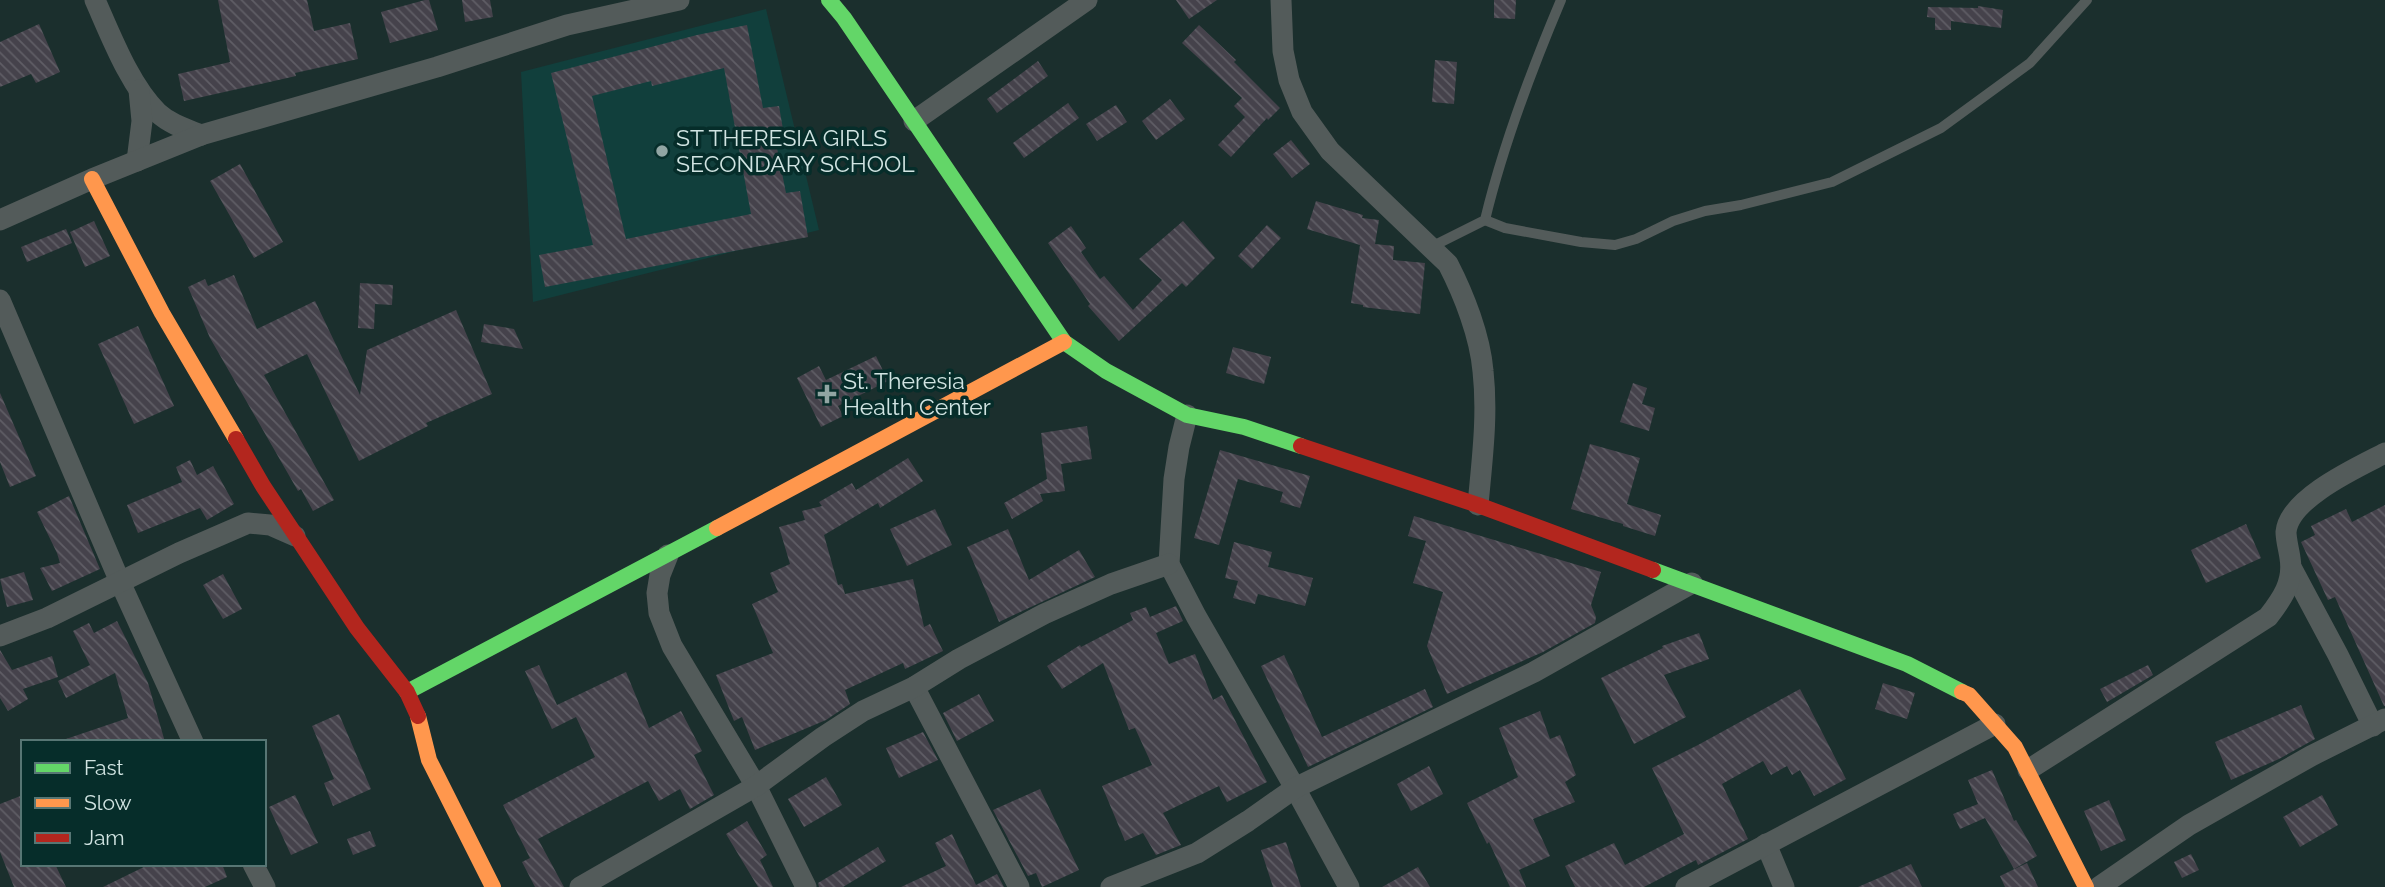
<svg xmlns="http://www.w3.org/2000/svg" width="2385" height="887" font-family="Raleway,sans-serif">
<defs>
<pattern id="building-back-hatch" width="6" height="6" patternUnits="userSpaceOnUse" patternTransform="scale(1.75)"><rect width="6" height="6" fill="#45424b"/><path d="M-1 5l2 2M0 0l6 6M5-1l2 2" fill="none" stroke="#5f5d65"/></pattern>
</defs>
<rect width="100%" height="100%" fill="#1b2f2d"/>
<path fill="#113f3c" d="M766 9 819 230 533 302 521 72Z"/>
<g fill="url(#building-back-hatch)" fill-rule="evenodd">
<path d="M218 0H307L314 31 350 23 358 59 295 73 296 76 184 101 178 74 230 62Z"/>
<path d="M425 0H429L438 30 390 43 381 12Z"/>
<path d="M462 0H490L493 17 465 22Z"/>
<path d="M1176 0H1217L1189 19Z"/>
<path d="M1494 0H1516L1515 19 1494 18Z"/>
<path d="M1978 6 2003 10 2001 28 1951 21V30H1935V18L1927 17 1928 7 1978 8Z"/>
<path d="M39 24 60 72 36 83 31 74 0 87V42Z"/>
<path d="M747 25 763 108 779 106 785 141 776 143 786 193 800 191 808 237 545 287 539 255 593 245 551 73 697 35ZM724 68 751 214 626 239 592 96 651 81 652 86Z"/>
<path d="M1199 25 1236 60 1234 62 1280 108 1268 120 1267 118 1231 157 1218 145 1245 117 1234 106 1242 98 1182 43Z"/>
<path d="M1435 60 1457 62 1454 104 1432 102Z"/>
<path d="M1038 61 1048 76 997 113 987 99Z"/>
<path d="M1170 99 1185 119 1156 140 1142 121Z"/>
<path d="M1068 103 1079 118 1024 158 1013 143Z"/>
<path d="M1116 105 1127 122 1097 141 1086 124Z"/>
<path d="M1291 140 1310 164 1292 178 1273 154Z"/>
<path d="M240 164 283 242 254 258 210 181Z"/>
<path d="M1316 201 1363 215 1362 218 1379 220 1375 244 1394 246 1393 260 1425 263 1420 314 1363 307V305L1351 303 1360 245 1307 229Z"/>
<path d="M94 221 110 256 85 267 70 232Z"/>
<path d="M1183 221 1215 258 1186 287 1182 283 1119 341 1088 306 1090 304 1048 243 1071 226 1086 248 1081 252 1100 279 1104 276 1133 310 1162 280 1139 259Z"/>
<path d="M1267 225 1281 238 1252 269 1238 256Z"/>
<path d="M66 229 72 243 27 262 21 247Z"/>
<path d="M234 275 257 329 315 301 360 395 367 350 456 310 492 394 426 423 428 426 359 461 307 354 264 375 334 500 313 511 301 489 298 491 210 338 188 287 205 279 208 286Z"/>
<path d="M360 283 393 285 392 305 375 304 374 329 358 328Z"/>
<path d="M484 324 514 329 523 349 481 342Z"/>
<path d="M138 326 174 406 134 424 98 344Z"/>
<path d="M1233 347 1271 357 1264 384 1226 373Z"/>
<path d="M876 356 888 381 838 406 843 416 821 427 797 378 819 366 826 380Z"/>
<path d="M1633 383 1647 388 1642 404 1655 408 1649 431 1620 422Z"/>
<path d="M0 393 36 476 10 487 0 462Z"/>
<path d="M1087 426 1092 459 1061 464 1065 491 1040 494 1043 501 1012 519 1004 503 1047 479 1041 433Z"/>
<path d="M1590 444 1640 458 1627 504 1661 515 1655 536 1623 526V524L1571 509Z"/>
<path d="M1220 450 1310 476 1300 508 1280 502 1283 492 1238 479 1219 545 1194 538Z"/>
<path d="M908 458 923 481 880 508 878 503 824 535 838 585 842 584 845 594 913 579 924 627 930 624 943 651 905 669 903 663 845 690 850 704 826 720 755 750 742 717 734 721 716 675 773 653 752 604 778 592 770 573 790 564 779 527 805 520 802 511 822 506 819 502 852 483 856 490Z"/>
<path d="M190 460 197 475 213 466 234 504 207 520 200 508 138 533 127 505 182 482 176 467Z"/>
<path d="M69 496 100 569 52 591 40 568 60 563 57 553 37 512Z"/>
<path d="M2385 505V706H2384L2335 597 2328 600 2301 542 2315 535 2311 526 2346 509 2352 522Z"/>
<path d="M935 509 952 545 907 566 890 529Z"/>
<path d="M1414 516 1601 572 1591 605 1596 617 1595 623 1543 652 1447 694 1427 646 1443 592 1413 583 1426 541 1408 536Z"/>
<path d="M2246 524 2261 558 2206 583 2191 550Z"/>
<path d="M1008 529 1029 580 1079 550 1095 577 999 622 967 547Z"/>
<path d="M1234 542 1272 552 1268 567 1313 578 1305 606 1258 594 1255 604 1233 598 1238 581 1225 578Z"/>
<path d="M24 572 33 600 7 607 0 579Z"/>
<path d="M223 574 242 609 223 619 203 585Z"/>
<path d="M1176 606 1183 621 1156 633 1169 664 1195 654 1213 700 1222 695 1267 782 1227 802 1219 786 1163 813 1181 845 1156 855 1143 833 1125 841 1102 786 1152 765 1135 728 1129 730 1103 663 1062 689 1047 666 1080 645 1081 647 1133 620 1130 613 1146 607 1150 617Z"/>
<path d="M117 621 148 683 165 742H66V739L128 718 115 673 66 698 58 681 90 665 73 631 89 623 94 633Z"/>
<path d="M1699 633 1709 659 1664 675 1686 717 1634 744 1601 678 1663 648 1662 646Z"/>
<path d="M0 650 12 670 52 656 58 677 23 689 28 699 8 711 0 698Z"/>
<path d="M1284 655 1322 737 1425 689 1433 707 1308 767 1261 666Z"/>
<path d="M539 665 557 705 626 672 649 728 681 711 702 751 694 755 714 795 690 809 680 789 659 801 648 781 538 839 564 887H535L522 862 530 858 503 805 595 757 576 717 552 729 525 671Z"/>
<path d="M2148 665 2153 675 2107 702 2100 689Z"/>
<path d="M1883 683 1915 693 1907 719 1875 709Z"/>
<path d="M1800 689 1846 779 1814 796 1800 770 1792 775 1787 766 1771 775 1763 761 1722 784 1748 839 1698 865 1696 860 1644 887H1575L1565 866 1614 843 1625 865 1684 834 1652 768 1698 745Z"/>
<path d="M979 694 994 721 957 741 943 713Z"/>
<path d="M2301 705 2315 739 2279 759 2231 780 2215 742Z"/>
<path d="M1540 711 1550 739 1560 735 1576 775 1565 782 1575 802 1533 819 1550 856 1519 870 1526 887H1510L1489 842 1487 844 1467 803 1518 777 1499 728Z"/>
<path d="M339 714 371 789 333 806 324 783 334 779 312 726Z"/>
<path d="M923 732 938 760 899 778 886 748Z"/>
<path d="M1429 766 1443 794 1411 811 1397 784Z"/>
<path d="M1992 770 2014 821 2016 820 2037 856 2014 869 1985 818 1960 829 1953 814 1978 804 1968 780Z"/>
<path d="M826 777 842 805 804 827 788 799Z"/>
<path d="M1040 789 1079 870 1042 887 1036 873 1028 876 993 810Z"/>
<path d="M23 795V864H55L66 887H14L0 852V804Z"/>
<path d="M295 795 318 843 291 855 269 807Z"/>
<path d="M2322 795 2338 825 2300 847 2283 817Z"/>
<path d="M2109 800 2126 840 2101 851 2084 811Z"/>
<path d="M747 821 767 855 760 860 773 887H758L726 834Z"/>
<path d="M370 831 376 846 353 855 347 839Z"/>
<path d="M952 834 976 885 997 874 1004 887H901L946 866 935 843Z"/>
<path d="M1286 842 1301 887H1273L1261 850Z"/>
<path d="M878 847 886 861 843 887H819L818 883Z"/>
<path d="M2191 854 2199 870 2182 878 2174 862Z"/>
<path d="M2027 863 2038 887H2005L2000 876Z"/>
<path d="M150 864H222L227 877 205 887H103Z"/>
<path d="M1911 864 1922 887H1858Z"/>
<path d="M1418 867 1430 887H1382Z"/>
</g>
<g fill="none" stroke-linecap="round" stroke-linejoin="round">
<g stroke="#535b5a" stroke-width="10">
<path d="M1485 220 1505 228 1581 242 1615 245 1636 239 1673 221 1705 211 1741 205 1832 182 1941 128 2030 63 2087 0"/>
<path d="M1431 247 1485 220C1503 145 1531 71 1561 0"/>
</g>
<g stroke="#535b5a" stroke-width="21">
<path d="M95 0C111 36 130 86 158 113 170 124 186 129 201 135"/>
<path d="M1281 0 1283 51 1289 80 1302 112 1330 151 1448 264C1464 295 1480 336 1483 371 1488 416 1482 460 1478 505"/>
<path d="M914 121 1087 0"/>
<path d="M137 161 142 121 139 90"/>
<path d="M0 220 92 179 201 135 437 67 567 25 679 0"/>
<path d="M0 300 120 582 193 742"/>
<path d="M1187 415 1179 447 1174 479 1169 564 1196 616 1295 788 1349 887"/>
<path d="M668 555 660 575 657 593 659 613 672 646 756 786 806 887"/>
<path d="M2292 569 2338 655 2373 726"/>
<path d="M0 636 47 618 179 553 248 523 270 525 295 536"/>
<path d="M914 687 1019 887"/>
<path d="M2028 770 2268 617C2282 599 2294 582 2290 558 2289 550 2286 540 2286 532 2289 498 2358 467 2385 453"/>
<path d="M1766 844 1784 887"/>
<path d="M253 864 265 887"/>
<path d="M580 887 756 786 823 737 863 711 914 687 959 659 1044 614 1111 584 1169 564"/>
<path d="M1111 887 1197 853 1248 821 1295 788 1534 672 1692 583"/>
<path d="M1686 887 1995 724"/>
<path d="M2099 887 2189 825 2311 756 2385 719"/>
</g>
<g stroke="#63d668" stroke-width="16">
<path d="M829 0 844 18 1064 342 1106 371 1187 415 1244 427 1301 446"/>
<path d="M1653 570 1907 664 1962 692"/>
<path d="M407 692 717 528"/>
</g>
<g stroke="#ff974d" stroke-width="16">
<path d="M92 179 162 313 236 439"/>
<path d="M717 528 1064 342"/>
<path d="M1962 692 1969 695 2015 747 2086 887"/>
<path d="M418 716 429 760 493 887"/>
</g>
<g stroke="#b3261e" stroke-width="16">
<path d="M236 439 263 486 357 628 407 692 418 716"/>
<path d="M1301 446 1478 505 1653 570"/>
</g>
</g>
<g fill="#91a5a3" stroke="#062d2a" stroke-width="2.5">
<circle cx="662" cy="151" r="7"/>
<path d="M823.5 383.5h7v7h7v7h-7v7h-7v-7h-7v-7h7z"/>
</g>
<g text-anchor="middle" stroke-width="7" stroke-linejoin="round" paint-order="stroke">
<g font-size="23" fill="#d1e4e2" stroke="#062d2a" text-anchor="start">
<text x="676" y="146">ST THERESIA GIRLS<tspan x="676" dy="26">SECONDARY SCHOOL</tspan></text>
<text x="843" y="389">St. Theresia<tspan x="843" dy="26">Health Center</tspan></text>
</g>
</g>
<rect x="21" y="740" width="245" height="126" fill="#062d2a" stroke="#577674" stroke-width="2"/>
<rect x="35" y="763" width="35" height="10" fill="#63d668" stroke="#577674" stroke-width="2"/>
<text x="84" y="775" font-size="21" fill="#d1e4e2">Fast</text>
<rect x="35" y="798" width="35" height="10" fill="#ff974d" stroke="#577674" stroke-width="2"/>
<text x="84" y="810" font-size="21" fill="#d1e4e2">Slow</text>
<rect x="35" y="833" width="35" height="10" fill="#b3261e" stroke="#577674" stroke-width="2"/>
<text x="84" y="845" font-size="21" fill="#d1e4e2">Jam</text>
</svg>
